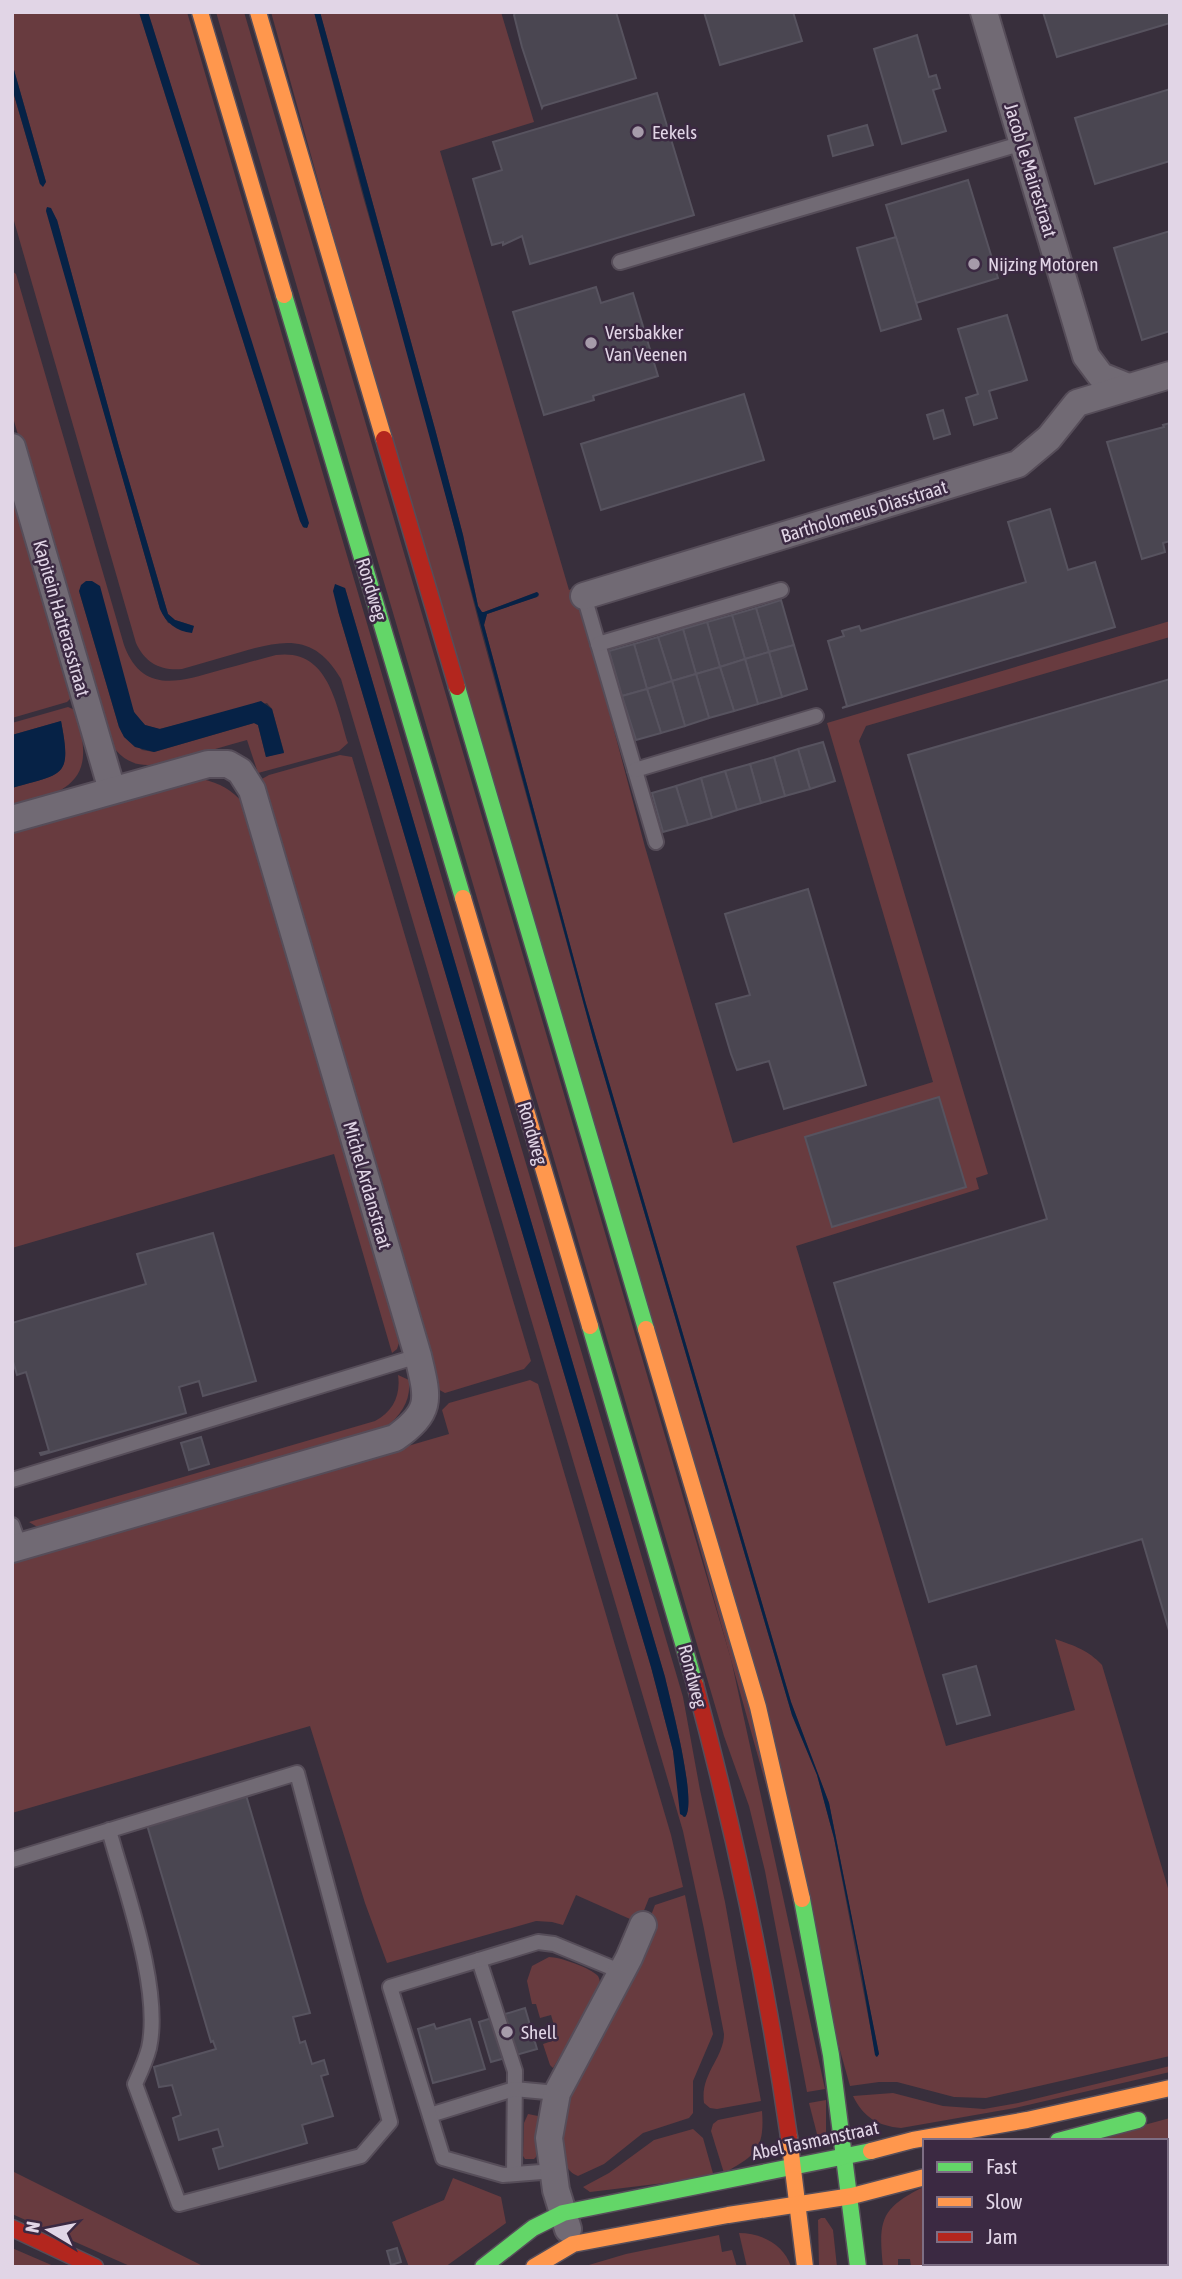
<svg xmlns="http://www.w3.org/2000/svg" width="1182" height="2279" font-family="'Asap Condensed',sans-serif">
<rect width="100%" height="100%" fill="#382f3c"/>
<g fill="#683b3f" fill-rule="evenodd">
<path d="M12 12H139L300 521 304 528 308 527V523L148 12H187L683 1697 700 1790 725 1902 761 2101 717 2109 710 2108 704 2103C700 2074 724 2058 724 2034L704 1929 683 1831 341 679C315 634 285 639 241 652 221 658 202 663 182 669 161 671 145 663 136 643L12 214V88L40 184 46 182 12 63ZM46 208 57 220 119 447 168 614 175 620 194 626 168 623 160 609ZM345 588 665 1677C670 1699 698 1803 685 1817H683L673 1751 651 1667 338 611Z"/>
<path d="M216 12H244L731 1659 825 2089 807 2092 765 1871 749 1806 724 1736Z"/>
<path d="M271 12H314L362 193 418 388 481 631 593 1038 792 1715 817 1775 834 1838 876 2057 879 2054 829 1803 791 1702 586 1004 484 625 487 614 539 596 537 592 484 612 482 613 478 606 463 535 435 429 320 12H501L534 122 440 151 569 590 576 587 645 847 733 1143 933 1082 827 723 1170 621V637L866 726 859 741 988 1174 976 1178 979 1189 796 1246 946 1746 1075 1710 1055 1639C1075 1646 1088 1650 1102 1665L1170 1895V2056L986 2098 954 2097 897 2082H879L850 2086Z"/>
<path d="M12 271 16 274 124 645C142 694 179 682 217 671 237 666 256 660 276 655 329 648 336 705 348 743L339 751 258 773 247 740C228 745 208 751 188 757 149 768 126 774 104 732L12 414ZM79 591 136 716 145 725 159 729 267 703 272 709 284 752 266 757 258 725 254 723 154 752 142 750 122 733 119 727Z"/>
<path d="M12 496 71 698 67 702 12 718Z"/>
<path d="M68 707 75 710C97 779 74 790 12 808V788C63 773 72 778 61 721L12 735V723Z"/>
<path d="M340 755 352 757 531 1361 524 1369 445 1393 436 1388 260 780 269 775Z"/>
<path d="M202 779C220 783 232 790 244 804L393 1321 399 1343 397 1349 392 1353 334 1154 12 1248V831Z"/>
<path d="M398 1375 409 1380C411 1401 401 1415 386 1427L39 1528 29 1522 375 1421C393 1412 401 1395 398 1375Z"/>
<path d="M530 1380 538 1384 671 1835 683 1887 649 1898 639 1923 576 1895 563 1925 552 1922 536 1921 387 1963 365 1903 310 1726 12 1813V1561L449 1434 442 1410 449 1403Z"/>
<path d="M685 1895 713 2034 693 2081V2113L689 2118 643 2133 604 2164 578 2176C549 2166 567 2103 574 2082 579 2065 589 2049 597 2033 617 1990 639 1949 655 1905Z"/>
<path d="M549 1957C560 1957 591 1968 598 1976 601 1981 600 1988 599 1993L553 2068 550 2065 543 2044 558 2039 551 2015 540 2018 536 2004H532L527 1981 532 1966Z"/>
<path d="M1170 2066V2072L1015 2108 901 2128C878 2126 863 2117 853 2096L893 2093 943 2106 984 2109 1018 2103Z"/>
<path d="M826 2100V2133L823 2135 817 2134 809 2103Z"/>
<path d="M762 2111C765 2149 755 2156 724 2173L711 2131 713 2124 718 2120Z"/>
<path d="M528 2114 538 2116 536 2157 534 2159H525L523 2156 524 2123Z"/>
<path d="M1170 2118V2267H911L910 2259H898V2267H883C878 2219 881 2208 925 2186V2263H1166V2141H1085Z"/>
<path d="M693 2129 703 2138 714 2177 590 2192 583 2187 609 2173 654 2140Z"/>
<path d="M12 2171 205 2267H132L12 2214Z"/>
<path d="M453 2178 501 2197 506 2223 445 2267H409L392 2222 444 2200Z"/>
<path d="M821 2218H825L833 2230 837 2267H819L818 2220Z"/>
<path d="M739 2233C761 2233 784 2244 791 2267H747Z"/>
<path d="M719 2235 722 2252 732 2250 737 2267H582L626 2254Z"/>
<path d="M12 2248 56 2267H12Z"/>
</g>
<g fill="#062246">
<path d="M139 12H148L309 523 307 528 303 527 300 521Z"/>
<path d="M314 12H320L435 429 463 535 478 606 482 612H484L537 592 539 594 537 597 487 614 484 625 586 1004 791 1702 829 1803 879 2054 877 2057 875 2055 860 1965 834 1838 817 1775 792 1715 593 1038Z"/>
<path d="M12 63 46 182 43 187 40 184 12 88Z"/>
<path d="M47 207 51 208 57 220 119 447 168 614 175 620 194 626 192 633C176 631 166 623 160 609L46 211Z"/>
<path d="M86 581H92L100 586 134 712 145 725 160 729 261 701 272 709 284 753 266 757 258 725 254 723 154 752 135 747 124 737 119 727 79 591 81 585Z"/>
<path d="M335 584 345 588 665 1677C670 1699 698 1804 685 1817L680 1814 673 1751 651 1667 338 611 333 591Z"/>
<path d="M61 721C72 778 64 773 12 788V735Z"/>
</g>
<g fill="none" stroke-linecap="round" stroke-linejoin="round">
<path stroke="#062246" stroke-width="7" d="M1166 2157H1170"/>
</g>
<g fill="#4a4651" stroke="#57535f" stroke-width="2">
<path d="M616 12 636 78 543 106 542 108 522 47 514 15 515 13Z"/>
<path d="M704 12H793L802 41 720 65Z"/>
<path d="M1043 12H1170V23L1057 57Z"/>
<path d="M917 35 929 77 936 75 940 88 933 90 946 131 902 144 874 49Z"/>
<path d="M1170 89V161L1095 184 1075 118Z"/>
<path d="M657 93 694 215 530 264 522 236 503 245V242L492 245 473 179 502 170 493 142Z"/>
<path d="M867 125 873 145 833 156 828 136Z"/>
<path d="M968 180 998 278 916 303 886 205Z"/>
<path d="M1170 231V331L1142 340 1114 248Z"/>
<path d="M896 237 921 319 881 331 857 248Z"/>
<path d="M596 287 601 303 633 293 658 376 593 396 594 400 544 415 513 312Z"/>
<path d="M1007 315 1027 380 989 391 997 418 974 425 966 398 978 394 958 329Z"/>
<path d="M744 394 764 460 601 510 581 444Z"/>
<path d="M943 410 950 434 934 439 927 415Z"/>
<path d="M1170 423V541L1163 543 1165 552 1142 559 1107 442 1164 427 1163 425Z"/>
<path d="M1050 509 1068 570 1095 562 1115 627 842 708 847 706 828 641 844 636 842 631 859 626 861 631 1026 582 1008 522Z"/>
<path d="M781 600 794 645 769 652 756 608Z"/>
<path d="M756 608 769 652 745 659 732 615Z"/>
<path d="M732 615 745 659 720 667 707 622Z"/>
<path d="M707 622 720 667 696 674 683 629Z"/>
<path d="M683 629 696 674 672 681 658 637Z"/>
<path d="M658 637 672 681 647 689 634 644Z"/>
<path d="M634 644 647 689 622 696 609 651Z"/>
<path d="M794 645 807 689 782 697 769 652Z"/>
<path d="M769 652 782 697 758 704 745 659Z"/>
<path d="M745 659 758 704 734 711 720 667Z"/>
<path d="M720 667 734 711 709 718 696 674Z"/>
<path d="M696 674 709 718 685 726 672 681Z"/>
<path d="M1170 679V1634L1142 1539 929 1602 834 1283 1047 1219 908 755Z"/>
<path d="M672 681 685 726 661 733 647 689Z"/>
<path d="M647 689 661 733 636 740 622 696Z"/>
<path d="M823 742 835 781 810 789 798 749Z"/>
<path d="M798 749 810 789 785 796 774 757Z"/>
<path d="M774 757 785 796 761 803 750 764Z"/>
<path d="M750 764 761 803 737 810 725 771Z"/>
<path d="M725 771 737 810 712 818 701 778Z"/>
<path d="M701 778 712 818 688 825 676 786Z"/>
<path d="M676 786 688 825 663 832 652 793Z"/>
<path d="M808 889 866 1085 784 1109 769 1061 737 1070 731 1054 716 1004 750 995 725 914Z"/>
<path d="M939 1097 966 1187 832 1227 805 1137Z"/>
<path d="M213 1233 256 1381 203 1396 199 1381 179 1387 186 1413 41 1455 40 1453 49 1451 26 1372 17 1375 12 1358V1323L146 1284 137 1254Z"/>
<path d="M201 1437 209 1464 189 1470 181 1443Z"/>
<path d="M976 1666 990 1715 957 1724 943 1675Z"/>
<path d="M246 1795 310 2013 293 2017 300 2043 305 2041 312 2064 324 2060 328 2074 321 2076 333 2116 302 2125 307 2143 219 2169 213 2149 223 2146 218 2129 179 2140 173 2118 181 2115 172 2085 159 2087 154 2067 216 2049 213 2041 211 2042 147 1825Z"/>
<path d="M525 2008 537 2049 491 2062 479 2022Z"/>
<path d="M470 2019 485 2069 433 2083 418 2029 434 2024 436 2029Z"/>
<path d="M397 2248 401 2262 391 2265 387 2251Z"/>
</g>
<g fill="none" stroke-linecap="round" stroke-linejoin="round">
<g stroke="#564d59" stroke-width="18">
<g id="lane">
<path d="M620 262 1023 143"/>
<path d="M584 596 656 842"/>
<path d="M598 644 781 590"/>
<path d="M635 770 816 716"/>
<path d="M12 1480 418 1356"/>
<path d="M12 1525 20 1547"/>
<path d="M12 1860 297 1773 390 2122 361 2156 179 2204 135 2084C140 2073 146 2060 149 2048 162 1989 125 1889 109 1830"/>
<path d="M479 1960 515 2071 514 2174"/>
<path d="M430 2115 514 2089 557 2093"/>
<path d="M554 2171 503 2175 443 2158 390 1987 538 1942 554 1944 622 1972"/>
</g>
</g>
<g stroke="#564d59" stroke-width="30">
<g id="street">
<path d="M984 12 1086 356 1101 376 1128 387"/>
<path d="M12 447 112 790"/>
<path d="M584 596 1018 464 1049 438 1077 403 1170 375"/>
<path d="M12 819 208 764H228L240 771 252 790 418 1356C428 1399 433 1411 395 1438L12 1549"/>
<path d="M568 2229 556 2190 549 2138 557 2093 629 1958 643 1925"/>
</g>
</g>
<g stroke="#564d59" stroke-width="19">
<g id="fast">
<path d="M284 295 463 898"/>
<path d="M457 687 646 1329"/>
<path d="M590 1326 695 1684"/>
<path d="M802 1899 831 2055 858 2267"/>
<path d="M1058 2141 1138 2120"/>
<path d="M483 2267 533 2228 563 2213 871 2151"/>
</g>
</g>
<g stroke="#564d59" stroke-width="19">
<g id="slow">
<path d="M200 12 284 295"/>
<path d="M258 12 384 439"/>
<path d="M463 898 590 1326"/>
<path d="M646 1329 758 1707 802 1899"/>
<path d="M789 2137 805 2267"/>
<path d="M871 2151 913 2140 1027 2120 1170 2088"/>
<path d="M534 2267 573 2244 728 2215 852 2196 925 2177"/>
</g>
</g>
<g stroke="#564d59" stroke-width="19">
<g id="jam">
<path d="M384 439 457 687"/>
<path d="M695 1684C735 1833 767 1984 789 2137"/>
<path d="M12 2228 95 2267"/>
</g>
</g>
<use href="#lane" stroke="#716a74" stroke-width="14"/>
<use href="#street" stroke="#716a74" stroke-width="26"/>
<use href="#fast" stroke="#63d668" stroke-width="16"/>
<use href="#slow" stroke="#ff974d" stroke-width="16"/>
<use href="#jam" stroke="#b3261e" stroke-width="16"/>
</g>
<g fill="#a69baa" stroke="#3b2942" stroke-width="2.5">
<circle cx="638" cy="132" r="7"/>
<circle cx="974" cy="264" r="7"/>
<circle cx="591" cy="343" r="7"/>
<circle cx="507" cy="2032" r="7"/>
</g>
<g text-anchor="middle" stroke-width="5" stroke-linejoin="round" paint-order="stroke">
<g font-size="19" fill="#e1d5e6" stroke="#3b2942" text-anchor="start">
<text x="652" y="139">Eekels</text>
<text x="988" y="271">Nijzing Motoren</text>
<text x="605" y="339">Versbakker<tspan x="605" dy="22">Van Veenen</tspan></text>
<text x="521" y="2039">Shell</text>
</g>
<g font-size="19" fill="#e1d5e6" stroke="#3b2942">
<text transform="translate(1031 170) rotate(73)" y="7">Jacob le Mairestraat</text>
<text transform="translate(864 511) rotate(-17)" y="7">Bartholomeus Diasstraat</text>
<text transform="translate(372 589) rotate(73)" y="7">Rondweg</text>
<text transform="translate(62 618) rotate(74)" y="7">Kapitein Hatterasstraat</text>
<text transform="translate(533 1133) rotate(74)" y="7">Rondweg</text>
<text transform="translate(368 1185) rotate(74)" y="7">Michel Ardanstraat</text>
<text transform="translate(693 1676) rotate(75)" y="7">Rondweg</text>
<text transform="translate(815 2140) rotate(-12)" y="7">Abel Tasmanstraat</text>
</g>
</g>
<rect width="1182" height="2279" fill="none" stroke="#e1d5e6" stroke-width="28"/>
<rect x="923" y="2139" width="245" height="126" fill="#3b2942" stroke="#7d6e84" stroke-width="2"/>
<rect x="937" y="2162" width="35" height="10" fill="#63d668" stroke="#7d6e84" stroke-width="2"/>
<text x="986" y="2174" font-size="21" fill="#e1d5e6">Fast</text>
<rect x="937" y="2197" width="35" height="10" fill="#ff974d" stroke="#7d6e84" stroke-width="2"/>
<text x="986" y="2209" font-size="21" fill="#e1d5e6">Slow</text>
<rect x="937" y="2232" width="35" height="10" fill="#b3261e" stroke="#7d6e84" stroke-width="2"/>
<text x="986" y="2244" font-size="21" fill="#e1d5e6">Jam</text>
<g transform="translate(49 2230) rotate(280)" stroke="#3b2942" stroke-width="5" paint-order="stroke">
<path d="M0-5L12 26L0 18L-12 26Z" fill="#e1d5e6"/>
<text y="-10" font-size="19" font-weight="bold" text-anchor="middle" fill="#e1d5e6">N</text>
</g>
</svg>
